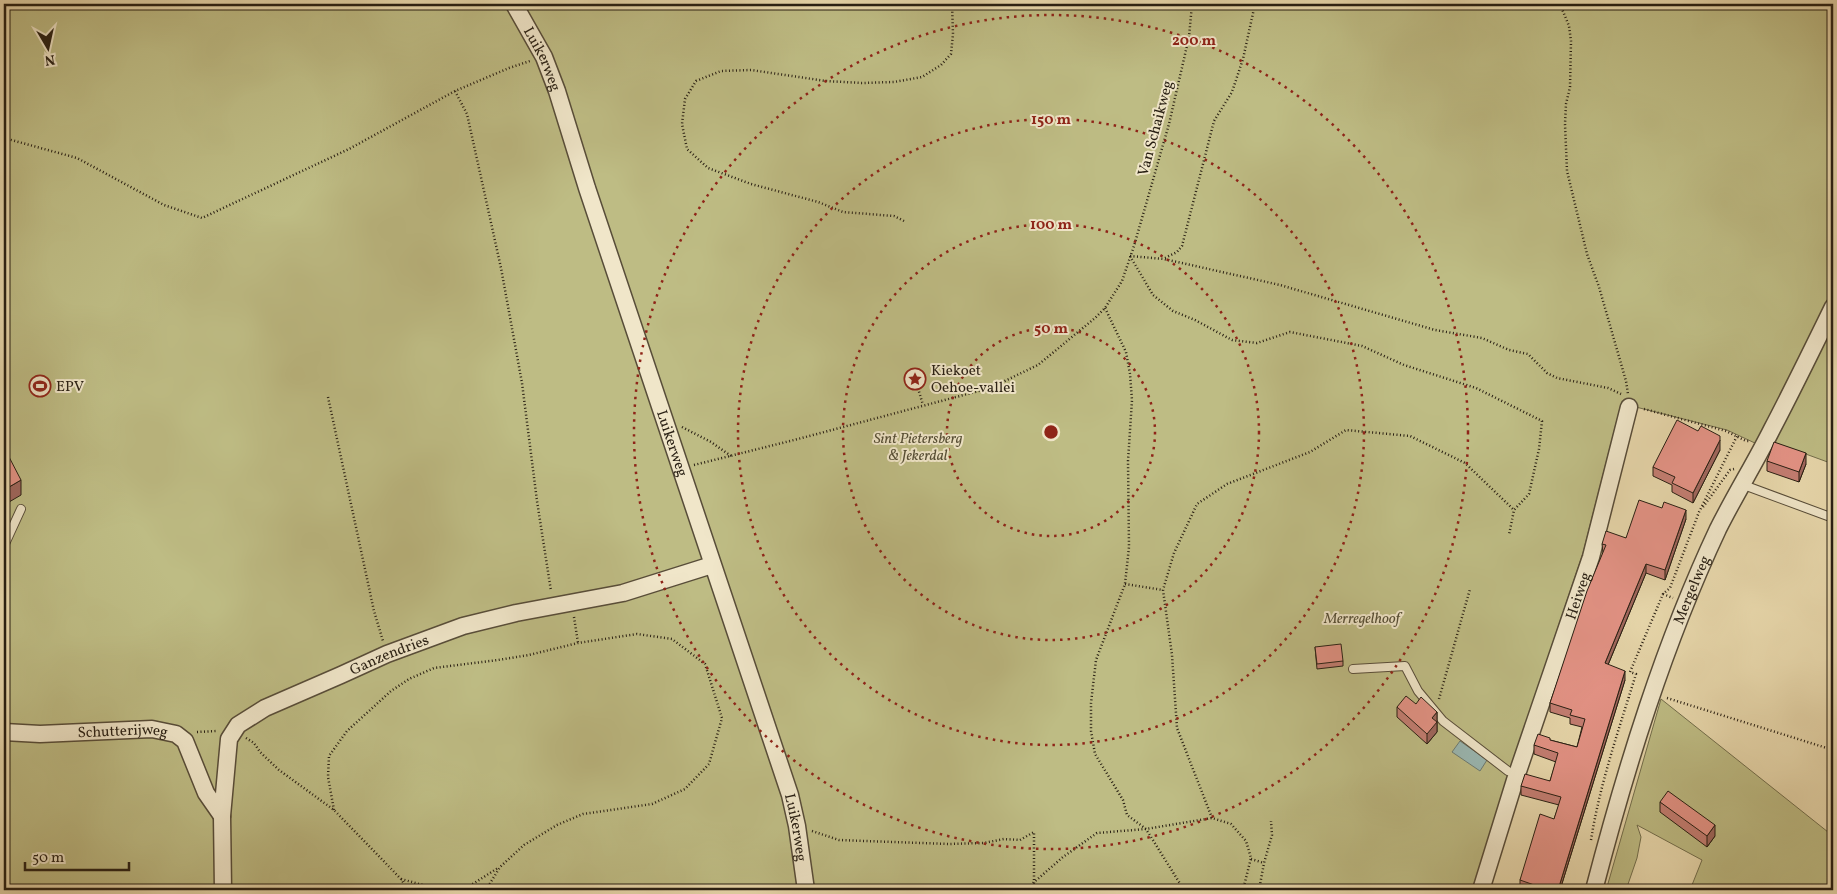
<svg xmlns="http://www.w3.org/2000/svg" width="1837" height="894" font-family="Vollkorn,serif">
<rect width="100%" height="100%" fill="#e8d8ac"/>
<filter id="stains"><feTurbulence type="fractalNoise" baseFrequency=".004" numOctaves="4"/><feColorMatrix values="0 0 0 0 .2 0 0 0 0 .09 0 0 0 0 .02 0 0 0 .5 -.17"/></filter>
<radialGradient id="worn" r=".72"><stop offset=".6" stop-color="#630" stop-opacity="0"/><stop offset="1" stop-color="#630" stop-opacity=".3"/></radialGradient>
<g fill="#bebc84" stroke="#736e4c">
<path d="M4 4H1833V290L1757 444 1727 430 1624 404H1621L1583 553 1539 684 1478 890H4Z"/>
<path d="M1833 325V464L1773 442 1807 379Z"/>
<path d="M1661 699 1833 836V890H1690L1702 860 1637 825 1641 837 1637 858 1626 890 1607 887Z"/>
</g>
<path fill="#9ab8b3" stroke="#6c7b73" d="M1460 741 1487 760 1480 771 1452 752Z"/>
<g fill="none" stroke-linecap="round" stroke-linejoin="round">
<g stroke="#584d39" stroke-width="10">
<g id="lane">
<path d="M1741 484 1833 518"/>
<path d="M4 546 21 509"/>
<path d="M1353 669 1405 666 1418 691 1443 721 1508 771"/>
</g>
</g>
<g stroke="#584d39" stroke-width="19">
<g id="street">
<path id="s1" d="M514 4 544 57 557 91 587 188 790 795 797 826 806 890"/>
<path id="s2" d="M4 732 40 734 152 729 176 734 185 741 206 793 222 816"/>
<path id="s3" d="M223 890 222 816 229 739 238 725 265 708 341 675 387 654 463 626 516 613 623 593 712 565"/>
<path id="s4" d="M1481 890 1515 780 1591 557 1629 407"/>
<path id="s5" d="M1594 890C1626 767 1664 644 1718 529 1735 495 1755 463 1772 429 1793 389 1813 348 1833 307"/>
</g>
</g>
<g stroke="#281f13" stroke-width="2.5" stroke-dasharray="1 2.5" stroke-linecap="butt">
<path d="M1560 4 1569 26 1571 41 1570 87 1566 104 1565 124 1567 171 1587 254 1599 287 1626 381 1628 394"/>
<path d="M455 91 467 114 501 268 522 383 537 501 551 591"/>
<path d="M4 138 77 158 164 205 202 218 349 149 455 91 509 68 530 61"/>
<path d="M904 221 894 216 843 212 818 202 751 184 708 168 687 149 682 124 685 99 696 81 721 71 751 70 826 81 862 83 894 82 922 77 941 65 951 54 953 34 952 4"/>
<path d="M1130 256 1164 259 1280 285 1435 330 1482 338 1509 350 1528 354 1547 373 1557 378 1608 388 1621 394"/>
<path d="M1130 256 1153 295 1173 311 1195 320 1232 340 1257 343 1290 332 1362 346 1404 365 1476 388 1542 421 1539 449 1529 494 1514 510 1509 535"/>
<path d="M1165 258 1177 252 1182 246 1214 121 1232 92 1243 59 1255 4"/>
<path d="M1105 308 1126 352 1130 374 1132 400 1128 461 1129 547 1125 584 1096 660 1091 703V731L1095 754 1123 800 1127 815 1146 829 1184 890"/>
<path d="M917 385 923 405"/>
<path d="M328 397 374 611 383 641"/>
<path d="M1644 409 1726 431 1746 441H1750"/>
<path d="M682 427 711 442 731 456"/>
<path d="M694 465 798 439 990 388 1038 365 1095 318 1105 308 1122 281 1134 246 1169 124 1189 37 1192 4"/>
<path d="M1703 507 1730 470 1734 469"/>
<path d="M1125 584 1163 590"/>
<path d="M1663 594 1673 598"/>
<path d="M574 617 578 643"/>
<path d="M1667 698 1833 750"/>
<path d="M1439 699 1470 589"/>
<path d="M197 732 217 731"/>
<path d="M246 738 254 743 260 752 279 770 334 810 401 879 408 890"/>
<path d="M334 810 328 777 329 756 347 731 391 691 409 679 434 668 498 660 529 655 578 643 637 634 672 639 705 664 722 718 709 764 685 789 652 804 583 814 557 825 524 845 500 867 486 890"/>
<path d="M1212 818 1177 728 1172 655 1163 590 1174 553 1197 504 1227 484 1310 452 1346 430 1410 436 1465 463 1514 510"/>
<path d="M812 831 839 840 948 844 984 843 1004 839 1020 840 1034 832V883L1030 890"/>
<path d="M1591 840C1600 783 1619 729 1636 674L1630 672 1663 594 1670 588 1699 512 1737 436"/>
<path d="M1251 859 1264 863"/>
<path d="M401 879 434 888 468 887 498 868"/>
<path d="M1025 890 1063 857 1097 833 1146 829 1212 818 1231 824 1246 841 1251 858 1243 890"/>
<path d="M1259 890 1264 863 1272 835 1271 821"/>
</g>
<use href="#lane" stroke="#f0e6c9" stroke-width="8"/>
<use href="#street" stroke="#f0e6c9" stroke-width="16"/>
</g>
<g fill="#c47e73" stroke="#281f13">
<path d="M1720 450 1693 503 1672 492V485L1653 476V467Z"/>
<path d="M1767 461 1806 464 1799 482 1767 471Z"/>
<path d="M1686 519 1665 580 1646 573 1608 665 1625 680 1560 890H1523L1520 889V880L1554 819 1559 805 1521 795V786L1550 781 1556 762 1534 754V745L1550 740 1577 747 1582 727 1570 724V718L1550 712V703L1603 553 1602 544 1626 538Z"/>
<path d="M1315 647 1343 661V666L1317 669Z"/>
<path d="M1416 704 1437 712V732L1427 744 1397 717V707Z"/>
<path d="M1660 802 1715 836 1707 847 1660 812Z"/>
</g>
<g fill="#a0675e" stroke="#281f13">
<path d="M1720 440V450L1693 503V493Z"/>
<path d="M1806 453V464L1799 482V472Z"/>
<path d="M21 480V495L4 505V490Z"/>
<path d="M1686 510V519L1665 580V570Z"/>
<path d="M1646 564V573L1605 672V663Z"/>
<path d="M1625 671V680L1560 890H1558Z"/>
<path d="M1437 712V732L1427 744V734L1432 718Z"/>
<path d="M1715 825V836L1707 847V836Z"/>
</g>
<g fill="#e49386" stroke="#281f13">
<path d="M1677 420 1698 431 1701 426 1720 436V440L1693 493 1672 483 1675 477 1653 467Z"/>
<path d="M1774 442 1806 453 1799 472 1767 461Z"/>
<path d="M8 455 21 480 4 490V457Z"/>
<path d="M1639 500 1662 508 1664 502 1686 510 1665 570 1646 564 1605 663 1625 671 1558 890H1536L1537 886 1520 880 1540 814 1554 819 1561 797 1521 786 1525 774 1550 781 1558 753 1534 745 1538 734 1550 738V740L1577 747 1585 719 1570 715 1572 710 1550 703 1587 591 1606 545 1602 544 1606 531 1626 538Z"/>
<path d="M1341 644 1343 661 1317 664 1315 647Z"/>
<path d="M1406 696 1416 704 1421 697 1437 712 1432 718 1437 722 1427 734 1397 707Z"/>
<path d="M1668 791 1715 825 1707 836 1660 802Z"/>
</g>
<g fill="none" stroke="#8f2418" stroke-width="2.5" stroke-dasharray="2.5 5">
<circle cx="1051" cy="432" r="104"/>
<circle cx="1051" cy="432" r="208"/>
<circle cx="1051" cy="432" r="313"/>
<circle cx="1051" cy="432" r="417"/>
</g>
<defs>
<g id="sight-ring" transform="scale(1.125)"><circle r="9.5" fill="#f0e6c9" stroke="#8f2418" stroke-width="1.5"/><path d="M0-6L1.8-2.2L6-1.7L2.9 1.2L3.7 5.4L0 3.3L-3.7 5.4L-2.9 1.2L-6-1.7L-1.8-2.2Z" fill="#8f2418"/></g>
<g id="stadium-ring" transform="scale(1.125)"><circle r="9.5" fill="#f0e6c9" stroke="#8f2418" stroke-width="1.5"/><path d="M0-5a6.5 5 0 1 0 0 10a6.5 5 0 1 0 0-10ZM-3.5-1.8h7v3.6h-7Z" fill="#8f2418"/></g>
</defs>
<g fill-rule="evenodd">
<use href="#sight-ring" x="915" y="379"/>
<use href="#stadium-ring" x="40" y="386"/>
</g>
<g text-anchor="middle" stroke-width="4" stroke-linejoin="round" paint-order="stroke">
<g font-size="15" fill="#281f13" stroke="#f0e6c9">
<text dy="5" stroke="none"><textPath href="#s1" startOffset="62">Luikerweg</textPath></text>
<text transform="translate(1155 128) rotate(-75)" y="5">Van Schaikweg</text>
<text dy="5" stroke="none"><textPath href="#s1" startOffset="468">Luikerweg</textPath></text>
<text dy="5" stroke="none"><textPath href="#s5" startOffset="316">Mergelweg</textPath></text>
<text dy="5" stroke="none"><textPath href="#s4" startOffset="310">Heiweg</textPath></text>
<text dy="5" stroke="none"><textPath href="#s3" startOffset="335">Ganzendries</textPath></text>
<text dy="5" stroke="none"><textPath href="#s2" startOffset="119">Schutterijweg</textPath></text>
<text dy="5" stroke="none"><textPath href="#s1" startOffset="872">Luikerweg</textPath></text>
</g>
<g font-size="15" fill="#281f13" stroke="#f0e6c9" text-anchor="start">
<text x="931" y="375">Kiekoet<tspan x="931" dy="17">Oehoe-vallei</tspan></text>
<text x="56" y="391">EPV</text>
</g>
<g font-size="15" font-style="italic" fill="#554e35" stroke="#f0e6c9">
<text x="918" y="443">Sint Pietersberg<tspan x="918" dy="17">&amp; Jekerdal</tspan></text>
<text x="1362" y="623">Merregelhoof</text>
</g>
</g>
<circle cx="1051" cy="432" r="8" fill="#8f2418" stroke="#f0e6c9" stroke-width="2.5"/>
<g font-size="15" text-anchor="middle" font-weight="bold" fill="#8f2418" stroke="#f0e6c9" stroke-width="4" stroke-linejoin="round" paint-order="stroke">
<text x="1194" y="45">200 m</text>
<text x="1051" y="124">150 m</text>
<text x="1051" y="229">100 m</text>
<text x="1051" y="333">50 m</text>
</g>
<rect width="1837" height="894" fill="none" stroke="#e8d8ac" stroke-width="20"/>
<rect x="5" y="5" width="1827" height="884" fill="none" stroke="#281f13" stroke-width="2.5"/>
<rect x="10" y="10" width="1817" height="874" fill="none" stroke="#281f13"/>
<g transform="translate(48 48) rotate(171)" stroke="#f0e6c9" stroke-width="4" paint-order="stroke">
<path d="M0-4L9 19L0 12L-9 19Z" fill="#281f13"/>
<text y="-8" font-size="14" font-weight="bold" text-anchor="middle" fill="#281f13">N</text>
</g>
<path d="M25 862v8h104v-8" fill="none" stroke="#281f13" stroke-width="2.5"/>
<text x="32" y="862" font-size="15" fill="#281f13" stroke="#f0e6c9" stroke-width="4" paint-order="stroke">50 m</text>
<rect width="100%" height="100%" filter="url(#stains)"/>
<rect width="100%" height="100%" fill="url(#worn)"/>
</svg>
